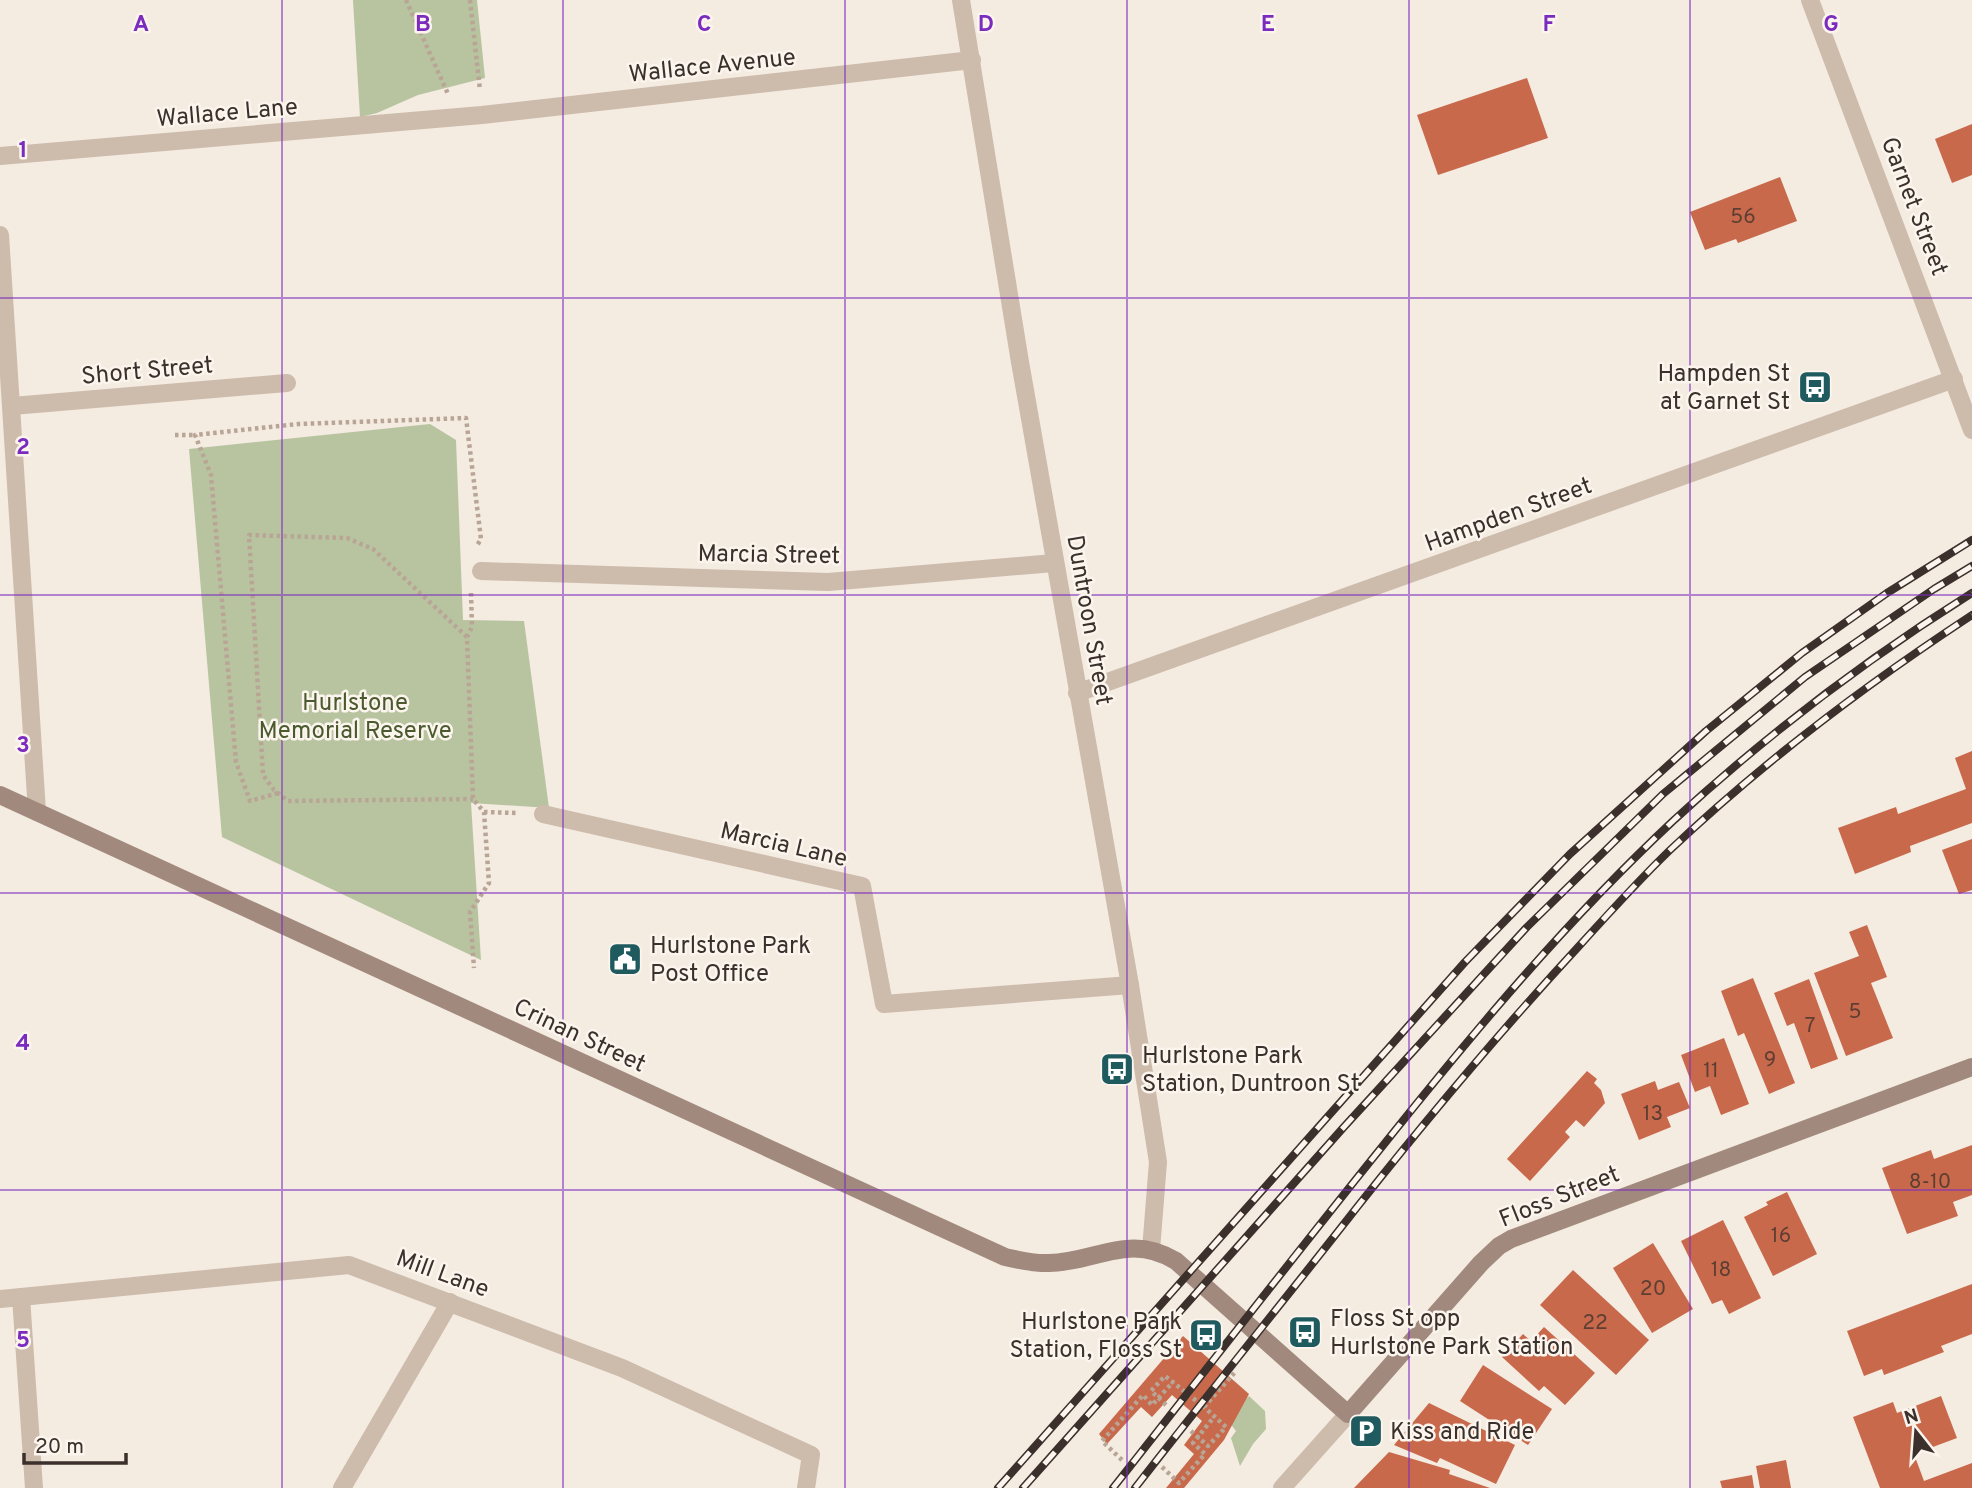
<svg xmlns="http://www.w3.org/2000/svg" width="1972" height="1488" font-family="Overpass,sans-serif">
<rect width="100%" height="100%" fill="#f4ebe1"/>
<g fill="#b8c4a0">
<path d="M353 0H477L485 78 418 95 377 113 360 117Z"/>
<path d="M430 424 456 440 463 620 524 621 549 808 471 803 481 960 222 837 189 449Z"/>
<path d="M1249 1396 1265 1411 1266 1429 1253 1444 1240 1466 1231 1438 1236 1431 1226 1418Z"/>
</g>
<g fill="#c8694b">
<path d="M1527 78 1548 138 1438 175 1417 115Z"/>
<path d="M1972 124V175L1952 183 1935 139Z"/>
<path d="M1780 177 1797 221 1738 243 1736 239 1705 250 1690 212Z"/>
<path d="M1972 751V823L1910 846 1911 852 1855 874 1838 828 1896 807 1898 814 1966 789 1955 758Z"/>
<path d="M1972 839V890L1959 894 1942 850Z"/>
<path d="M1867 925 1887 977 1871 983 1893 1038 1846 1056 1814 973 1859 956 1849 932Z"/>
<path d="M1753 978 1795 1083 1769 1094 1744 1033 1738 1036 1721 991Z"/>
<path d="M1809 979 1838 1059 1811 1069 1794 1023 1787 1026 1774 993Z"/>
<path d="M1724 1038 1749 1104 1721 1115 1710 1086 1695 1092 1681 1055Z"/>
<path d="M1587 1071 1597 1079 1594 1083 1601 1090 1605 1103 1584 1127 1576 1120 1565 1132 1570 1137 1530 1181 1507 1159Z"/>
<path d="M1655 1081 1658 1090 1679 1082 1690 1108 1667 1117 1671 1127 1639 1140 1621 1094Z"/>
<path d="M1972 1145V1195L1953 1202 1958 1216 1907 1234 1882 1168 1931 1150 1934 1159Z"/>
<path d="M1787 1192 1817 1254 1773 1276 1744 1217 1768 1205 1766 1202Z"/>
<path d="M1723 1220 1761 1298 1729 1314 1722 1300 1712 1304 1681 1241Z"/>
<path d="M1653 1243 1693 1309 1652 1333 1613 1268Z"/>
<path d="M1573 1270 1649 1340 1616 1375 1540 1305Z"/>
<path d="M1972 1284V1334L1941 1346 1944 1352 1884 1375 1882 1369 1864 1376 1847 1331Z"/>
<path d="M1544 1327 1595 1373 1565 1405 1544 1386 1539 1391 1502 1357 1523 1334 1531 1341Z"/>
<path d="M1183 1336 1249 1394 1224 1440 1184 1488H1166L1194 1454 1184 1445 1202 1421 1172 1395 1152 1417 1141 1407 1107 1444 1099 1434Z"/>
<path d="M1483 1365 1552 1409 1528 1445 1460 1401Z"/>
<path d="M1941 1396 1957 1438 1914 1454 1924 1481 1972 1463V1488H1880L1853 1417 1893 1402 1897 1413Z"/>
<path d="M1429 1403 1515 1445 1496 1484 1440 1458 1437 1463 1394 1445Z"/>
<path d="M1389 1452 1450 1470 1449 1474 1490 1488H1354Z"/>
<path d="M1786 1460 1791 1488H1760L1756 1466Z"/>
<path d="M1752 1475 1754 1488H1722L1720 1481Z"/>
</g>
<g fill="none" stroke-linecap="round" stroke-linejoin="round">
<g stroke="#b9a596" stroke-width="4.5" stroke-dasharray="3.5 3.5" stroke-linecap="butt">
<path d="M406 0 448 94"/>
<path d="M470 0 480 90"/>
<path d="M175 435H195"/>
<path d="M471 593 472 627 467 637 473 799 484 812 489 883 470 912 474 968"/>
<path d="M467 637 373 549 347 538 249 535 263 775 274 790 288 801 473 799"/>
<path d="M278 793 250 801 236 762 211 475 195 435 298 424 466 418 481 539 476 547"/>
<path d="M484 812 517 813"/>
<path d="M1166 1405 1151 1391 1165 1376 1204 1407 1236 1371"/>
<path d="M1191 1431 1208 1446 1226 1427 1204 1407"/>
<path d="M1122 1460 1102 1441 1143 1395 1152 1405 1173 1382"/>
<path d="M1162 1467 1179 1483 1205 1454 1193 1443 1214 1417"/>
</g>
<g stroke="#cdbbac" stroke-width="18">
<path d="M543 814 862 886 884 1004 1130 985"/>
<path d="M0 1299 349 1265 622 1368 811 1455 806 1488"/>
<path d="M342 1488 450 1302"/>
</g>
<g stroke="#cdbbac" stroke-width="18">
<path d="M961 0 1020 362 1130 985 1158 1162 1151 1250"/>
<path d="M1810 0 1972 430"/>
<path d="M0 156 482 115 972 60"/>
<path d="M0 235 37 812"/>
<path d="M12 406 287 383"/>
<path d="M481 571 828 582 1054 563"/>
<path d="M1077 693 1954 379"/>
<path d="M21 1297 34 1488"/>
<path d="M1282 1488 1348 1414"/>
</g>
<path stroke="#a18a7d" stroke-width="18" d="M0 795 1005 1257C1019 1260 1034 1264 1049 1263 1097 1262 1129 1232 1176 1261L1348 1414 1481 1263 1499 1246 1511 1239 1972 1067"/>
<g stroke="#3b302b" stroke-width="8">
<g id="rail">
<path d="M998 1488 1465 962 1570 854 1706 731 1802 653 1887 593 1972 540"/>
<path d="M1023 1488 1343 1128 1527 927 1663 794 1805 677 1934 589 1972 566"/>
<path d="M1113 1488C1202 1375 1290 1261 1381 1148 1472 1034 1566 921 1673 821 1763 738 1868 658 1972 593"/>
<path d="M1135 1488C1201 1403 1269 1319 1336 1234 1414 1134 1494 1038 1580 945 1609 913 1638 881 1669 851 1762 763 1865 685 1972 615"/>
</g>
</g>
<use href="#rail" stroke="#fbf5ee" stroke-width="5" stroke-dasharray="16" stroke-linecap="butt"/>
</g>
<path fill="none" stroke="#7b2cbf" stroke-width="2" stroke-opacity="0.55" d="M282 0V1488M563 0V1488M845 0V1488M1127 0V1488M1409 0V1488M1690 0V1488M0 298H1972M0 595H1972M0 893H1972M0 1190H1972"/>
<defs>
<g id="bus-square" transform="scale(1.75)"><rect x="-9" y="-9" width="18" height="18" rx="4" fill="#1f5a5e" stroke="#fbf5ee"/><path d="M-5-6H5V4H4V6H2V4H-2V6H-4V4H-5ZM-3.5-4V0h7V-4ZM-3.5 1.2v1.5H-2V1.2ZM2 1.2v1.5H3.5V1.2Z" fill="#fff"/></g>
<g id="civic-square" transform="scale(1.75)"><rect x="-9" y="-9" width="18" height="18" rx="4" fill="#1f5a5e" stroke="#fbf5ee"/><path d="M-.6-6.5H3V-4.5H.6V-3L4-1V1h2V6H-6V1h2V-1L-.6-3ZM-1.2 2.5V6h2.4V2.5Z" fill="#fff"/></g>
<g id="parking-square" transform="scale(1.75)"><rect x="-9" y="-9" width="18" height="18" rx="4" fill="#1f5a5e" stroke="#fbf5ee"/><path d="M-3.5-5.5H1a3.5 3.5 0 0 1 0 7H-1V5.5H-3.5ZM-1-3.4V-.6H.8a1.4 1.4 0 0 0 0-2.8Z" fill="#fff"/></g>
</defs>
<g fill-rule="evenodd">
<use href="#bus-square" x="1815" y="387"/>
<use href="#civic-square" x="625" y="959"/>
<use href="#bus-square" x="1117" y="1069"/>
<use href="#bus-square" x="1305" y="1332"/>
<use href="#bus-square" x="1206" y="1335"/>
<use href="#parking-square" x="1366" y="1431"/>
</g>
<g text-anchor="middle" stroke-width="5" stroke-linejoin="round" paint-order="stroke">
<g font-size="21" fill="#5e3e33">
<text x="1743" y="223">56</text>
<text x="1855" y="1018">5</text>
<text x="1810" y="1032">7</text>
<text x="1770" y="1066">9</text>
<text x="1711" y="1077">11</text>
<text x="1653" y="1120">13</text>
<text x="1930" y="1188">8-10</text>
<text x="1781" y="1242">16</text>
<text x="1721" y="1276">18</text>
<text x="1653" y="1295">20</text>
<text x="1595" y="1329">22</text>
</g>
<g font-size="24" fill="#3b302b" stroke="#fbf5ee">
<text transform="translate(712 65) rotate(-6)" y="8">Wallace Avenue</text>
<text transform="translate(227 112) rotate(-5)" y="8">Wallace Lane</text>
<text transform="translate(1915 206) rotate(69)" y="8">Garnet Street</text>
<text transform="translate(147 370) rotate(-5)" y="8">Short Street</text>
<text transform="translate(1508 514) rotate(-20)" y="8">Hampden Street</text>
<text transform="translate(769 554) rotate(1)" y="8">Marcia Street</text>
<text transform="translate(1090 620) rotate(80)" y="8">Duntroon Street</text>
<text transform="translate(784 844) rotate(13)" y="8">Marcia Lane</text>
<text transform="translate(580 1035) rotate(25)" y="8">Crinan Street</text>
<text transform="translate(1559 1196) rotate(-22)" y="8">Floss Street</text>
<text transform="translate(443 1273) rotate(20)" y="8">Mill Lane</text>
</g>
<g font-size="24" fill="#3b302b" stroke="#fbf5ee" text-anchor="start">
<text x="1790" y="381" text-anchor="end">Hampden St<tspan x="1790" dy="28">at Garnet St</tspan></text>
<text x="650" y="953">Hurlstone Park<tspan x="650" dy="28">Post Office</tspan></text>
<text x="1142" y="1063">Hurlstone Park<tspan x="1142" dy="28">Station, Duntroon St</tspan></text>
<text x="1330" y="1326">Floss St opp<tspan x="1330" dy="28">Hurlstone Park Station</tspan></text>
<text x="1182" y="1329" text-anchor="end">Hurlstone Park<tspan x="1182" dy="28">Station, Floss St</tspan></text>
<text x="1390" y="1439">Kiss and Ride</text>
</g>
<g font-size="24" fill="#4a5a2e" stroke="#fbf5ee">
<text x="355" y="710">Hurlstone<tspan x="355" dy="28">Memorial Reserve</tspan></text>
</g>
</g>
<g font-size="23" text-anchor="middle" font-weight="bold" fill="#7b2cbf" stroke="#fbf5ee" stroke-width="5" stroke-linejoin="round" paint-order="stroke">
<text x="141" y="31">A</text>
<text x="423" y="31">B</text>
<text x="704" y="31">C</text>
<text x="986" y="31">D</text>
<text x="1268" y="31">E</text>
<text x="1549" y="31">F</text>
<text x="1831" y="31">G</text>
<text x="23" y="157">1</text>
<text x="23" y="454">2</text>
<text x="23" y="752">3</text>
<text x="23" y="1050">4</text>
<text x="23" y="1347">5</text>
</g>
<g transform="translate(1916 1432) rotate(343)" stroke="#fbf5ee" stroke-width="5" paint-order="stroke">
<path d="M0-5L12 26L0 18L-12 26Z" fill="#3b302b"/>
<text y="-10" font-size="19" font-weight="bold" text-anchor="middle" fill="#3b302b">N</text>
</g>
<path d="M24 1453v10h102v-10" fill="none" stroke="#3b302b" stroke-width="3.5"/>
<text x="35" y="1453" font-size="21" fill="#3b302b" stroke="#fbf5ee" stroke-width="5" paint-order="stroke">20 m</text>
</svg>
